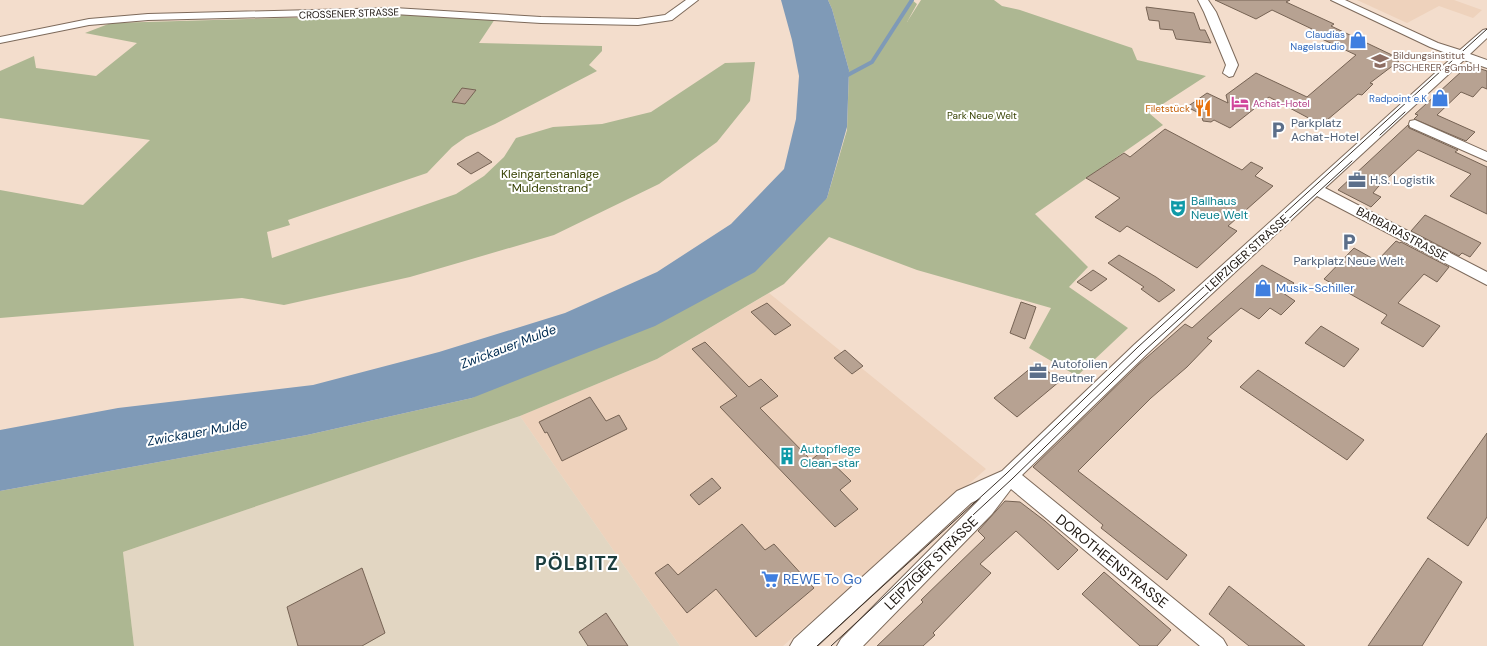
<svg xmlns="http://www.w3.org/2000/svg" width="1487" height="646" font-family="'DM Sans',sans-serif">
<rect width="100%" height="100%" fill="#f3ddcc"/>
<g fill="#eed2bc">
<path d="M1357 0H1454L1482 10 1473 18 1439 6 1407 23Z"/>
<path d="M769 293 986 469 783 646H680L520 416 657 359Z"/>
</g>
<path fill="#e2d6c2" d="M520 416 680 646H134L123 552Z"/>
<g fill="#adb792">
<path d="M828 0H912L917 4 907 22 921 0H994L1002 6 1020 10 1132 48 1137 60 1206 76 1149 113 1163 125 1035 214 1088 267 1069 287 1128 328 1077 376 1029 348 1051 308 917 270 829 237 784 284 657 359 520 416 123 552 134 646H0V491L307 435 472 398 827 198 847 130 849 70 832 9Z"/>
<path d="M422 14 495 19 479 43 602 46V51L589 65 597 71 495 124 466 137 452 147 427 173 288 220 290 225 267 232 272 258 456 194 484 176 504 157 516 138 553 127 602 124 651 112 725 63 755 62 750 101 717 142 659 184 554 235 410 277 284 305 242 298 0 318V190L83 205 150 140 0 118V71L34 56 36 68 96 76 137 43 85 33 111 23Z"/>
</g>
<path fill="#7f9ab7" d="M781 0H828L832 9 849 70 847 127 827 198 755 272 655 326 472 398 307 435 0 491V430L118 408 313 385 439 352 565 313 657 272 731 224 784 169 796 119 799 76 792 40Z"/>
<g fill="none" stroke-linecap="round" stroke-linejoin="round">
<path stroke="#7f9ab7" stroke-width="4" d="M844 77 872 62 912 0"/>
</g>
<g fill="#b7a292" stroke="#766354">
<path d="M1215 0H1290L1286 2 1334 24 1331 26 1392 55 1389 57 1399 61 1370 83 1373 84 1362 95 1358 94 1327 120 1316 122 1269 97 1230 128 1214 120 1211 122 1203 121 1201 114 1187 107 1207 93 1228 103 1226 95 1256 73 1307 97 1356 55 1307 32 1312 29 1272 10 1256 19Z"/>
<path d="M1146 7 1194 13 1200 30H1205L1211 43 1176 39 1173 30 1160 29 1159 21 1149 20Z"/>
<path d="M1481 69 1487 71V89L1482 87 1473 97 1461 92 1437 115 1475 132 1466 141 1414 119 1418 115 1415 114 1462 71Z"/>
<path d="M462 88 476 90 465 104 452 102Z"/>
<path d="M1408 125 1409 128 1458 150 1455 152 1487 167V214L1450 196 1471 174 1418 150 1378 187 1373 193 1381 197 1371 207 1338 190Z"/>
<path d="M1165 129 1242 170 1251 162 1263 168 1255 176 1273 186 1228 226 1237 231 1197 268 1127 226 1120 232 1095 217 1120 198 1086 178 1124 153 1130 157Z"/>
<path d="M478 152 492 162 471 174 457 164Z"/>
<path d="M1425 215 1481 243 1470 257 1462 253 1459 256 1411 231Z"/>
<path d="M1396 241 1400 243 1401 242 1449 267 1437 282 1424 274 1398 303 1440 326 1423 347 1381 323 1387 315 1324 279 1354 248 1377 261Z"/>
<path d="M1119 255 1156 277 1175 290 1159 302 1141 289 1144 287 1108 263Z"/>
<path d="M1262 265 1294 283 1283 293 1295 301 1281 315 1270 308 1259 319 1241 308 1207 338 1212 341 1187 367 1151 398 1078 471 1187 555 1167 580 1101 528 1103 525 1033 467 1138 365 1185 324 1192 328Z"/>
<path d="M1093 270 1107 279 1091 291 1077 282Z"/>
<path d="M1021 302 1036 307 1025 339 1010 333Z"/>
<path d="M767 303 791 325 775 335 751 312Z"/>
<path d="M1321 326 1359 349 1344 367 1305 343Z"/>
<path d="M705 342 749 387 761 379 778 396 760 408 811 460 821 452 851 481 840 490 858 509 835 527 720 407 737 396 692 349Z"/>
<path d="M845 350 863 366 852 374 834 358Z"/>
<path d="M1037 363 1060 381 1017 417 994 398Z"/>
<path d="M1258 370 1364 440 1347 460 1240 387Z"/>
<path d="M590 397 606 421 619 415 627 429 562 461 547 432 545 433 539 422Z"/>
<path d="M1487 433V517L1468 546 1427 518Z"/>
<path d="M712 478 721 488 699 505 690 495Z"/>
<path d="M1005 501 1020 502 1045 521 1078 550 1058 570 1016 531 980 564 991 573 933 633 935 635 923 646H877L923 602 921 600 985 538 978 531Z"/>
<path d="M742 524 765 550 774 544 814 588 756 637 716 589 687 613 655 573 668 564 678 575Z"/>
<path d="M1428 558 1462 582 1422 646H1368Z"/>
<path d="M362 568 385 633 362 646H298L287 607Z"/>
<path d="M1104 572 1171 630 1157 646H1140L1082 594Z"/>
<path d="M1229 586 1305 646H1249L1209 614Z"/>
<path d="M606 613 628 646H588L579 632Z"/>
</g>
<g fill="none" stroke-linecap="round" stroke-linejoin="round">
<g stroke="#7d6a5b" stroke-width="2">
<g id="minor">
<path d="M686 0H698L672 20 638 25 541 23 394 14 148 20 89 25 0 43V37L89 19 148 14 394 8 541 17 638 19 665 15Z"/>
<path d="M1198 0H1208L1216 12 1238 65 1233 76 1229 77 1223 73 1226 65 1204 12Z"/>
<path d="M1331 0H1345L1438 43 1460 50 1483 30 1487 29V38L1470 54 1487 60V68L1464 60 1325 188 1487 272V285L1317 196 1147 354 1022 475 1223 639 1227 646H1200L1011 489 992 514 863 646H837L841 639 981 498 971 503 817 646H790L794 639 957 491 1002 471 1135 344 1454 56 1430 47Z"/>
<path d="M1415 120 1487 152V161L1410 127 1409 124 1410 121Z"/>
</g>
</g>
<use href="#minor" fill="#fff" fill-rule="evenodd"/>
<g stroke="#382f28" stroke-width="1">
<path d="M1380 135 1405 112"/>
<path d="M817 646 1006 474 1138 347 1487 29"/>
<path d="M831 646 1012 479 1144 351 1352 161"/>
</g>
</g>
<defs>
<g id="shop-bare" transform="scale(1.38)"><path d="M-5-2.5h2.3a2.7 3.5 0 0 1 5.4 0H5L5.5 6h-11ZM-1.5-2.5h3a1.5 2.3 0 0 0-3 0Z" fill="#3f7fe0" stroke="#fff" stroke-width="2.5" paint-order="stroke"/></g>
<g id="school-bare" transform="scale(1.38)"><path d="M0-5L7-2L0 1L-7-2ZM-4 1L0 2.5L4 1V4Q0 6-4 4Z" fill="#8d6e63" stroke="#fff" stroke-width="2.5" paint-order="stroke"/></g>
<g id="hotel-bare" transform="scale(1.38)"><path d="M-6-4.5h1.5V1H6V5H4.5V3h-9V5H-6ZM-4 0a1.8 1.8 0 1 1 3.6 0ZM.5 0V-2.5h3Q6-2.5 6 0Z" fill="#d1479c" stroke="#fff" stroke-width="2.5" paint-order="stroke"/></g>
<g id="restaurant-bare" transform="scale(1.38)"><path d="M-5-6h1v4h1v-4h1v4h1v-4h1v5L-1.5 .5V6h-2V.5L-5-1ZM5-6V6H3V1.5H1.5Q1.5-4 5-6Z" fill="#e8710a" stroke="#fff" stroke-width="2.5" paint-order="stroke"/></g>
<g id="parking-bare" transform="scale(1.38)"><path d="M-3.5-5.5H1a3.5 3.5 0 0 1 0 7H-1V5.5H-3.5ZM-1-3.4V-.6H.8a1.4 1.4 0 0 0 0-2.8Z" fill="#5c6f8a" stroke="#fff" stroke-width="2.5" paint-order="stroke"/></g>
<g id="office-bare" transform="scale(1.38)"><path d="M-6-3h4V-5.5h4V-3h4V5H-6ZM-1-4.5V-3h2v-1.5ZM-6 0V1H6V0Z" fill="#5c6f8a" stroke="#fff" stroke-width="2.5" paint-order="stroke"/></g>
<g id="theatre-bare" transform="scale(1.38)"><path d="M-5-5.5Q0-4 5-5.5V0Q5 5 0 6Q-5 5-5 0ZM-3.3-2.5H-1v1.5H-3.3ZM1-2.5H3.3v1.5H1ZM-2.8 1Q0 5.5 2.8 1Z" fill="#0f9aa8" stroke="#fff" stroke-width="2.5" paint-order="stroke"/></g>
<g id="building-bare" transform="scale(1.38)"><path d="M-4-6H4V6H1V3H-1V6H-4ZM-2.5-4.3h1.7v1.8h-1.7ZM.8-4.3h1.7v1.8H.8ZM-2.5-1h1.7V.8h-1.7ZM.8-1h1.7V.8H.8Z" fill="#0f9aa8" stroke="#fff" stroke-width="2.5" paint-order="stroke"/></g>
<g id="supermarket-bare" transform="scale(1.38)"><path d="M-6-5.5h2.5l.6 2H6L4.5 2H-2.5L-4.4-4H-6ZM-1.5 3.2a1.3 1.3 0 1 0 .1 0ZM3 3.2a1.3 1.3 0 1 0 .1 0Z" fill="#3f7fe0" stroke="#fff" stroke-width="2.5" paint-order="stroke"/></g>
</defs>
<g fill-rule="evenodd">
<use href="#shop-bare" x="1358" y="40"/>
<use href="#school-bare" x="1380" y="61"/>
<use href="#shop-bare" x="1440" y="98"/>
<use href="#hotel-bare" x="1240" y="103"/>
<use href="#restaurant-bare" x="1203" y="108"/>
<use href="#parking-bare" x="1278" y="130"/>
<use href="#office-bare" x="1357" y="180"/>
<use href="#theatre-bare" x="1178" y="208"/>
<use href="#parking-bare" x="1349" y="242"/>
<use href="#shop-bare" x="1263" y="288"/>
<use href="#office-bare" x="1038" y="371"/>
<use href="#building-bare" x="787" y="456"/>
<use href="#supermarket-bare" x="770" y="579"/>
</g>
<g text-anchor="middle" stroke-width="4" stroke-linejoin="round" paint-order="stroke">
<g font-size="10" fill="#1b140e" stroke="#fff">
<text transform="translate(349 13) rotate(-2)" y="4">CROSSENER STRASSE</text>
</g>
<g font-size="10" fill="#366cbe" stroke="#fff" text-anchor="end">
<text x="1345" y="38">Claudias<tspan x="1345" dy="12">Nagelstudio</tspan></text>
<text x="1427" y="102">Radpoint e.K</text>
</g>
<g font-size="10" fill="#785e54" stroke="#fff" text-anchor="start">
<text x="1393" y="59">Bildungsinstitut<tspan x="1393" dy="12">PSCHERER gGmbH</tspan></text>
</g>
<g font-size="10" fill="#b23c85" stroke="#fff" text-anchor="start">
<text x="1253" y="107">Achat-Hotel</text>
</g>
<g font-size="10" fill="#c56008" stroke="#fff" text-anchor="end">
<text x="1190" y="112">Filetstück</text>
</g>
<g font-size="10" fill="#384304" stroke="#fff">
<text x="982" y="119">Park Neue Welt</text>
</g>
<g font-size="12" fill="#4e5e75" stroke="#fff" text-anchor="start">
<text x="1291" y="127">Parkplatz<tspan x="1291" dy="14">Achat-Hotel</tspan></text>
<text x="1370" y="184">H.S. Logistik</text>
<text x="1349" y="265" text-anchor="middle">Parkplatz Neue Welt</text>
<text x="1051" y="368">Autofolien<tspan x="1051" dy="14">Beutner</tspan></text>
</g>
<g font-size="12" fill="#384304" stroke="#fff">
<text x="550" y="178">Kleingartenanlage<tspan x="550" dy="14">"Muldenstrand"</tspan></text>
</g>
<g font-size="12" fill="#0d838f" stroke="#fff" text-anchor="start">
<text x="1191" y="205">Ballhaus<tspan x="1191" dy="14">Neue Welt</tspan></text>
<text x="800" y="453">Autopflege<tspan x="800" dy="14">Clean-star</tspan></text>
</g>
<g font-size="12" fill="#1b140e" stroke="#fff">
<text transform="translate(1402 234) rotate(28)" y="4">BARBARASTRASSE</text>
<text transform="translate(1247 253) rotate(-42)" y="4">LEIPZIGER STRASSE</text>
</g>
<g font-size="12" fill="#366cbe" stroke="#fff" text-anchor="start">
<text x="1276" y="292">Musik-Schiller</text>
</g>
<g font-size="13" font-style="italic" fill="#002c52" stroke="#fff">
<text transform="translate(508 346) rotate(-21)" y="5">Zwickauer Mulde</text>
<text transform="translate(197 432) rotate(-10)" y="5">Zwickauer Mulde</text>
</g>
<g font-size="14" fill="#1b140e" stroke="#fff">
<text transform="translate(1112 561) rotate(39)" y="5">DOROTHEENSTRASSE</text>
<text transform="translate(931 563) rotate(-45)" y="5">LEIPZIGER STRASSE</text>
</g>
<g font-size="14" fill="#366cbe" stroke="#fff" text-anchor="start">
<text x="783" y="584">REWE To Go</text>
</g>
<g font-size="19" font-weight="bold" letter-spacing="1" fill="#1a3d3e" stroke="#fff">
<text x="577" y="570">PÖLBITZ</text>
</g>
</g>
</svg>
